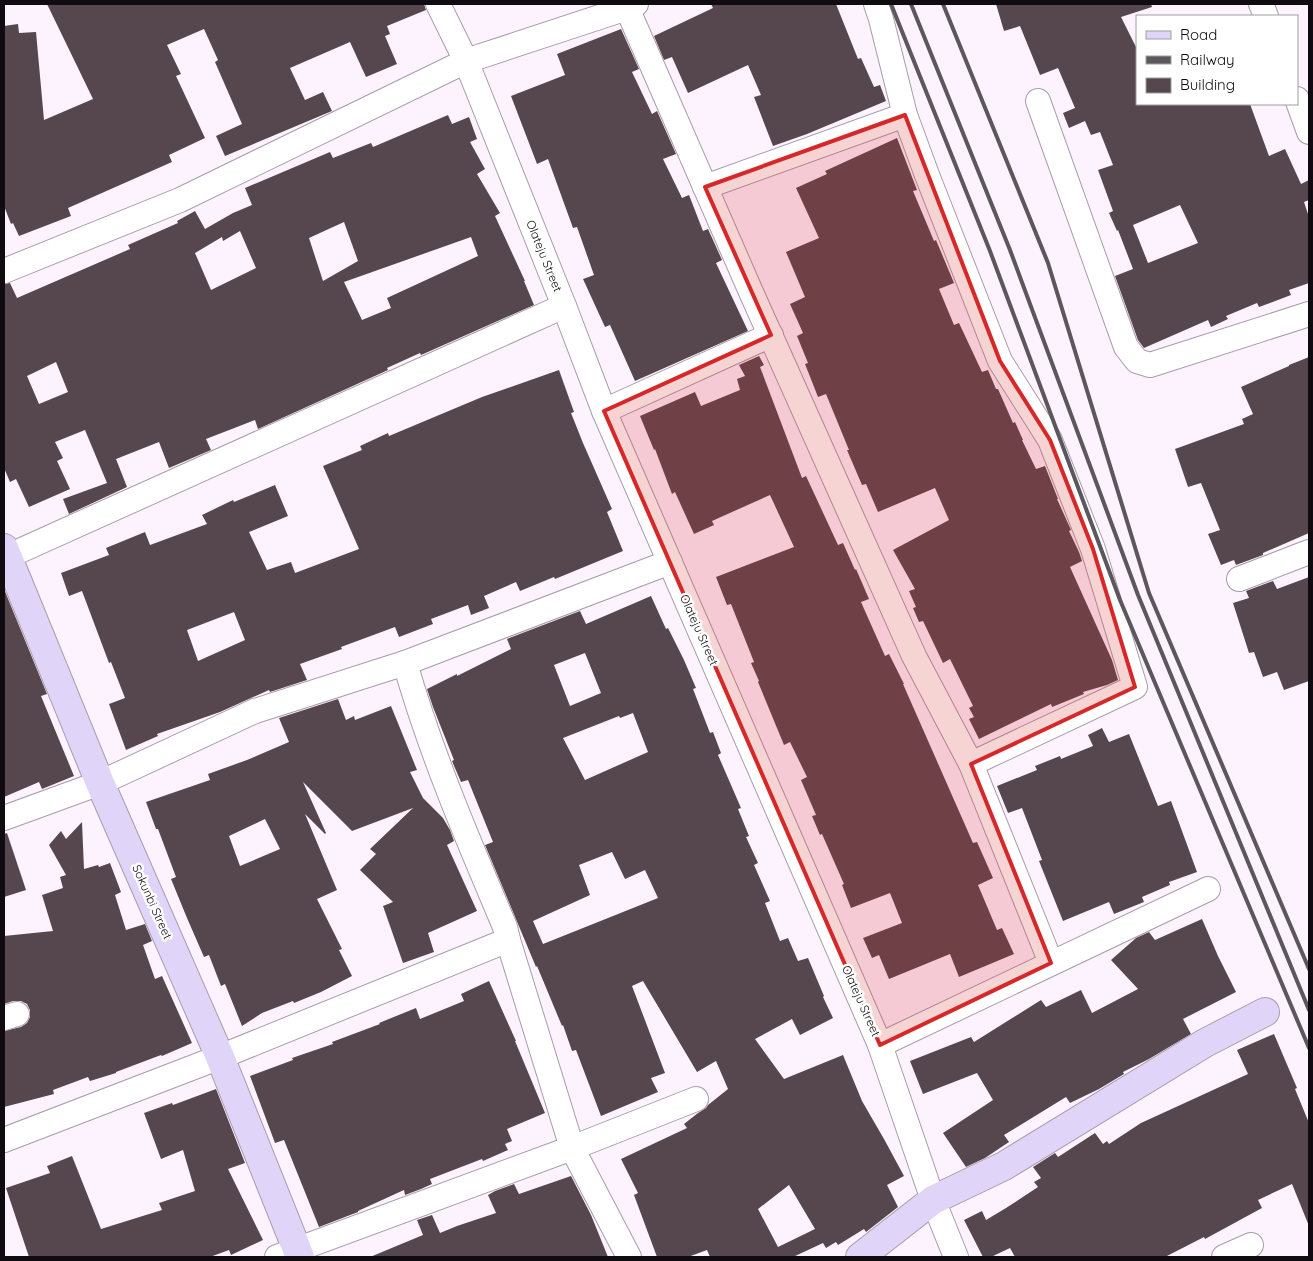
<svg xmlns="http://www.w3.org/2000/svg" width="1313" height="1261" font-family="Quicksand,sans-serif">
<rect width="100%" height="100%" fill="#fdf3ff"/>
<g fill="#56474e" fill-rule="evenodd">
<path d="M47 4H424L426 10 387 26 390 34 385 36 397 64 366 77 350 42 290 68 305 100 323 92 332 111 225 156 216 136 242 124 215 62 218 60 204 29 167 45 181 74 176 76 205 138 169 155 172 162 68 208 71 216 19 236 13 223 11 224 4 206V26L18 24 19 33 36 32 44 120 93 99Z"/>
<path d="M711 4H836L858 59 861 58 874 87 880 85 886 101 807 134 773 146 754 97 761 95 748 65 688 93 672 57 664 60 654 36 713 8Z"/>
<path d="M996 4H1151L1152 7 1121 17 1137 49V104H1250L1269 156 1285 149 1301 184 1309 180V200L1304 202 1309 217V283L1289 290 1291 295 1259 307 1257 303 1226 316 1228 319 1211 327 1208 320 1144 348 1138 340 1115 276 1133 269 1118 230 1117 231 1109 213 1113 211 1098 170 1113 165 1100 132 1091 135 1085 121 1069 128 1063 113 1075 108 1058 68 1040 75 1020 26 1004 31ZM1180 205 1198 243 1148 263 1133 225Z"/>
<path d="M621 29 639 69 632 72 652 114 657 111 676 154 663 159 682 198 689 195 703 231 708 229 722 260 716 263 748 331 635 381 610 325 605 327 583 279 594 275 577 227 573 228 548 159 537 164 511 96 565 75 557 54Z"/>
<path d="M448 115 452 124 469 117 477 139 470 142 485 169 477 174 500 213 495 216 525 281H524L534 305 421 355 420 353 387 368 388 370 258 429 255 420 206 439 211 450 169 468 159 442 116 459 127 487 69 514 63 499 107 483 85 430 55 442 63 458 57 461 70 489 29 507 16 479 10 482 4 468V284L10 283 17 298 130 249 128 245 178 223 177 221 195 211 205 229 233 213 252 205 245 188 330 152 333 158 371 143 373 147ZM344 222 358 261 323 281 309 238ZM240 231 256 268 211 290 195 253 222 237 223 241ZM471 237 478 256 387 298 391 308 362 320 344 282ZM56 362 68 392 39 404 27 376Z"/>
<path d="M897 138 917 190 913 191 934 241 936 240 954 283 939 289 954 325 959 323 982 372 988 370 996 389H998L1013 423 1015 422 1023 440H1022L1036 469 1045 466 1058 499H1057L1071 530 1069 531 1079 552 1082 561 1070 567 1112 660 1118 680 1107 685 1083 692 1084 694 1052 707 1051 704 979 739 969 719 974 717 969 708 973 706 950 659 943 663 923 621 919 622 913 608 916 607 909 591 915 589 893 550 949 520 935 488 878 512 866 484 862 485 847 450H849L826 394 818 397 805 364 808 363 797 336 803 333 790 304 805 297 786 252 819 238 796 188 827 174 825 171Z"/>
<path d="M759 356 764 365 760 367 802 478 806 476 838 545 843 543 855 570 856 569 869 599 861 602 885 656 889 654 904 684H903L973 843 977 842 993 878 978 885 997 930 1002 928 1014 954 959 977 950 954 889 979 879 955 872 958 863 938 902 923 890 893 851 908 842 885 844 884 822 834 820 835 812 816 816 815 801 780 807 777 790 742 784 745 758 682 759 681 751 663 754 662 731 604 727 605 716 577 794 547 770 495 712 521 714 525 694 534 675 492 672 494 655 449 654 450 640 416 695 392 701 406 740 390 737 379 745 376 739 365Z"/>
<path d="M1309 357V533L1263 553V555L1236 565 1234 560 1221 565 1208 534 1220 530 1201 483 1188 487 1175 449 1244 424 1242 419 1253 414 1241 387 1289 366V365Z"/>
<path d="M559 370 574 412 571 413 583 443 612 509 607 512 623 551 555 579 554 577 520 591 516 582 484 596 489 608 471 615 468 605 431 619 433 624 399 637 395 627 341 647 342 649 300 664 307 680 270 692 269 690 220 712 157 734 158 736 126 750 109 704 125 698 111 662 109 663 82 591 69 596 61 573 109 555 106 548 145 532 150 545 207 524 202 515 233 500 234 502 275 485 288 516 249 532 267 570 291 562 295 573 359 549 323 466 362 450 360 446 388 433 389 436 482 397ZM234 612 245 640 198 661 187 630Z"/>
<path d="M1309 577V681L1284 690 1277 672 1263 677 1254 652 1249 653 1233 603 1249 598 1246 591 1273 581 1277 589Z"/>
<path d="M4 589 47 694 41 696 74 776 42 789 39 782 4 797Z"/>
<path d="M651 596 666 629 668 628 684 660 696 688 693 689 710 733 713 732 721 753 718 755 741 808 738 809 749 836 746 837 758 863 754 865 770 901 765 903 780 941 788 938 798 961 808 958 824 996 823 997 833 1018 800 1035 792 1019 755 1039 784 1079 843 1055 862 1101 884 1139 904 1176 887 1185 898 1207 866 1232 864 1229 838 1245 836 1242 826 1248 823 1243 793 1257H710L707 1250 688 1257H657L634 1195 638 1193 621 1159 687 1128 684 1124 698 1113 706 1108 708 1105 728 1089 716 1061 697 1072 643 981 632 986 665 1073 651 1078 658 1092 601 1116 576 1050 572 1051 563 1025 562 1026 537 966 536 967 485 845 493 842 468 780 461 782 452 761 454 760 433 707 427 689 457 674V676L511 649 507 639 580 611 586 624ZM585 653 601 693 570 706 554 665ZM633 713 648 752 585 780 563 738 619 716 620 718ZM612 852 625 879 645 870 658 898 543 944 533 921 590 895 579 865ZM789 1185 815 1229 778 1247 758 1209Z"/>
<path d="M338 699 346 720 354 716 355 720 391 706 417 770 410 772 423 798 443 818 450 830 454 841 447 845 477 911 428 933 434 952 403 963 383 906 393 902 360 870 376 854 370 849 413 808 352 831 303 782 326 833 325 834 305 814 337 890 317 899 342 949 339 950 352 976 321 992 294 1003 293 1001 262 1013 242 1026 225 984 221 986 209 955 204 957 187 918 171 879 176 877 158 829H156L146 802 210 780 208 774 247 760 289 742 279 718ZM265 819 280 849 240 866 229 836Z"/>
<path d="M1102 728 1109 742 1129 734 1158 806 1171 801 1197 872 1169 882 1170 885 1142 897 1144 902 1114 914 1109 902 1063 921 1039 861 1042 860 1022 808 1008 813 997 786 1037 770 1035 766 1060 756 1061 759 1093 746 1088 735Z"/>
<path d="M82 822 84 869 98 865 99 867 110 863 121 892 115 895 126 930 145 924 152 941 143 945 155 979 162 976 192 1043 162 1056 161 1055 116 1072V1073L90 1081 88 1077 53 1090 54 1094 4 1107V1031L21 1027 27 1023 30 1017V1010L27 1004 21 1001H13L4 1004V936L53 931 42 895 63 888 60 877 66 875 49 845 61 831 66 839Z"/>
<path d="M7 833 26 890 4 897V834Z"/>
<path d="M1202 919 1218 956 1236 992 1183 1019 1191 1034 1149 1059 1123 1072 1124 1074 1099 1089 1070 1103 1066 1097 1004 1135 1009 1142 985 1158 966 1167 943 1133 993 1100 977 1073 923 1094 910 1061 971 1037 974 1042 1041 1000 1046 1007 1081 990 1092 1013 1138 989 1111 960 1136 938 1149 932 1155 940Z"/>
<path d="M489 981 516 1041H515L545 1113 507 1129 512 1141 505 1144 508 1150 483 1161 482 1159 430 1179 432 1184 421 1189 405 1195 404 1190 358 1211V1212L319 1227 284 1140 275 1143 250 1076 293 1060 292 1058 333 1044 332 1042 380 1024 379 1023 416 1008 420 1019 464 1001 461 994Z"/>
<path d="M1274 1034 1297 1088 1295 1089 1309 1123V1226L1292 1184 1258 1200 1262 1208 1205 1239 1204 1237 1165 1257H1015L1010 1248 991 1257H983L964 1220 982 1211 986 1220 1006 1208 1038 1187 1034 1182 1041 1178 1033 1167 1055 1153 1058 1157 1095 1133 1103 1144 1107 1141 1109 1144 1141 1123 1248 1074 1237 1050Z"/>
<path d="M216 1089 245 1163 228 1169 263 1240 231 1255 229 1250 210 1257H29L6 1188 50 1173 47 1166 72 1156 101 1229 162 1210 159 1203 195 1191 183 1150 161 1159 144 1113 172 1103 173 1105Z"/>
<path d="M571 1176 591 1215 608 1257H370L423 1235 417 1220 432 1215 440 1233 457 1226 496 1213 488 1195 495 1191 514 1184 519 1194Z"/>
</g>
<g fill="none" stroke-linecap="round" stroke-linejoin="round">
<g stroke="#a89caa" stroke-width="26">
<g id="street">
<path d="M438 4 466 61 564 306 604 411 880 1045 933 1200 956 1257"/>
<path d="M876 4 881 19 905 115 927 175 1000 361 1050 440 1093 549 1135 687 971 764"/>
<path d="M1261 4 1266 16"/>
<path d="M627 8 751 292 914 656 971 764 1051 963"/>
<path d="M1297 99 1309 132"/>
<path d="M1038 101 1126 347 1137 361 1150 365 1309 314"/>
<path d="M705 187 905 115"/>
<path d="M4 271 180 200 466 61 627 8 636 4"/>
<path d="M604 411 771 335"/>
<path d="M4 558 564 306"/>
<path d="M1239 579 1309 552"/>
<path d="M405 663C431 754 468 840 505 927L508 940 572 1148 629 1257"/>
<path d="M4 818 100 783 255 711 405 663 670 562"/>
<path d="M4 1018 17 1014"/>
<path d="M880 1045 1208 889"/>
<path d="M4 1140 220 1057 508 940"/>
<path d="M277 1257 572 1148 696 1099"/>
<path d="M1224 1257 1251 1245"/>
</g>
</g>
<g stroke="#a89caa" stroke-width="30">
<g id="secondary">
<path d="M4 548 100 783 220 1057 300 1257"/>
<path d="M860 1257 933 1200 1004 1166 1205 1043 1265 1012"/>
</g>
</g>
<use href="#street" stroke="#fff" stroke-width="24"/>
<use href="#secondary" stroke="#e0d4f9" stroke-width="28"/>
<g stroke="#5c565d" stroke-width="4">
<path d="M891 4 990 251 1120 600 1309 1048"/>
<path d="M911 4 1010 250 1138 595 1309 1010"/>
<path d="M943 4 1048 263 1149 593 1309 969"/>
</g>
</g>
<path fill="#d62828" fill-opacity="0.2" stroke="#d62828" stroke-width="4" stroke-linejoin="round" d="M905 115 1000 361 1050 440 1093 549 1135 687 971 764 1051 963 880 1045 604 411 771 335 705 187Z"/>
<g text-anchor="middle" stroke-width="5" stroke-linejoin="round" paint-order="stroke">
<g font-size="12" fill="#0f0b10" stroke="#fff">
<text transform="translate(544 256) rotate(68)" y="4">Olateju Street</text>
<text transform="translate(699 630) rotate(66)" y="4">Olateju Street</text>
<text transform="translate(152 902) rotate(66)" y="4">Sokunbi Street</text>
<text transform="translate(861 1001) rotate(66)" y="4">Olateju Street</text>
</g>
</g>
<rect width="1313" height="1261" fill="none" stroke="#0f0b10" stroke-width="10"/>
<rect x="1136" y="15" width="162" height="90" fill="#ffffff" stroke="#9f9d9f"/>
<rect x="1146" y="31" width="25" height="8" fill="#e0d4f9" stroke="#9f9d9f"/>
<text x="1180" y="40" font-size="15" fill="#0f0b10">Road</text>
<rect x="1146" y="56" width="25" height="8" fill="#5c565d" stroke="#9f9d9f"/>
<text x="1180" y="65" font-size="15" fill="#0f0b10">Railway</text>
<rect x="1146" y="78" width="25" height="15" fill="#56474e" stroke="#9f9d9f"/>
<text x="1180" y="90" font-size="15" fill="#0f0b10">Building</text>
</svg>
